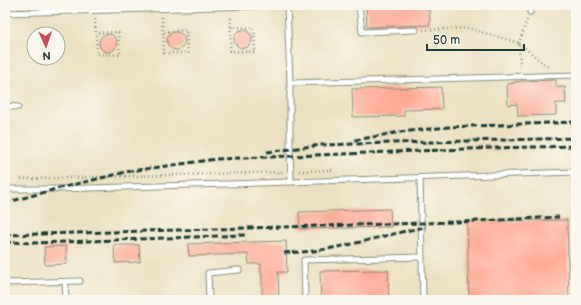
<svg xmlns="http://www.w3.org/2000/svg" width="581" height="305" font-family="'Balsamiq Sans',sans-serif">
<rect width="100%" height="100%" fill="#fbf7ec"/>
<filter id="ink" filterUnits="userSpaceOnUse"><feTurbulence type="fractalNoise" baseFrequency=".025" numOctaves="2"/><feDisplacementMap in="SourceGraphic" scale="8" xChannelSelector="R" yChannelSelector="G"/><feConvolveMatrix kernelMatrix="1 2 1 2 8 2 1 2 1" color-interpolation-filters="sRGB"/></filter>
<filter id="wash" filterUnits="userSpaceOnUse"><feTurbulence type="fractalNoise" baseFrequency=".012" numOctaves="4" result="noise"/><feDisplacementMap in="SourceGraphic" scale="16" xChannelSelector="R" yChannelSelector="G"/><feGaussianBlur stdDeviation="0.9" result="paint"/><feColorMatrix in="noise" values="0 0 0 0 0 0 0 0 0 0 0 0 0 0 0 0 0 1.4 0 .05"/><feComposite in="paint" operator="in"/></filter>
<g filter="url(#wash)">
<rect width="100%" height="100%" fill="#ece2c1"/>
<g id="blocks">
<g fill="#feab95">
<path d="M366 5H425L426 9H429L430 25 367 27Z"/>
<circle cx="243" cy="39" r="9"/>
<circle cx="176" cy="41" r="9"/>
<circle cx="108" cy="43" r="9"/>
<path d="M556 80V87H565L566 103H556V115L518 116 517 104 508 105 507 84 514 83V82L523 81Z"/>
<path d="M441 87 442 109 404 110V116L353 117 352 89Z"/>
<path d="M390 209 391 227 300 229 299 212Z"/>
<path d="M567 220 569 300H469L467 221Z"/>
<path d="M286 241 287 272H278L279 300H262V273H261V264H249L248 254 189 256 188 244Z"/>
<path d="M114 245H139L140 262 115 263Z"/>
<path d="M66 246 67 264 45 265 44 247Z"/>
<path d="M388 270 389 300H321L320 271Z"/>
</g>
</g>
</g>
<g filter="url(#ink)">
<use href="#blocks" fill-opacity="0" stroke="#86907a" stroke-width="1"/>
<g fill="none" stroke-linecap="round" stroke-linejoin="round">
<g stroke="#86907a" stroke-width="7">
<g id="lane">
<path d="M287 5 290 83V149L291 182"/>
<path d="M359 5 362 32 416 30"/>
<path d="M530 12V5"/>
<path d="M5 13 287 5"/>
<path d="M290 83 576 75"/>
<path d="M5 106 18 107"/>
<path d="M420 178 423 300"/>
<path d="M5 189H56L291 182 576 172"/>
<path d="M65 282 66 300"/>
<path d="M5 283 80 281"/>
<path d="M209 300 208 273 239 270"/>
<path d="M305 300 304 260 422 257"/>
</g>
</g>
<g stroke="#86907a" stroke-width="2.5" stroke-dasharray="1 3" stroke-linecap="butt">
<path d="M162 17 164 53H188L186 30 163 32"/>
<path d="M95 19 97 54 120 55 118 32 96 33"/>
<path d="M527 20 519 43 549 68"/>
<path d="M231 27 254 28 255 52 230 51 231 15"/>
<path d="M423 30 468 28 519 43 520 69"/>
<path d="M299 171 332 170"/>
<path d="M21 179 284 172"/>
</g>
<use href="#lane" stroke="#fff" stroke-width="5"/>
<g stroke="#1f3d34" stroke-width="3" stroke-dasharray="6 3" stroke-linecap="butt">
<path d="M355 140 401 132 448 127 576 122"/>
<path d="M267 152 321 145 576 138"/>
<path d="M5 203 56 189 130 171 217 159 493 148 576 146"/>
<path d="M5 235 458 222 559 217"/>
<path d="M5 242 37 243 245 235"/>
<path d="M284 253C296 252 308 252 320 250 356 245 391 233 426 227"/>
</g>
</g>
</g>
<rect width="581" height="305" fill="none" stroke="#fbf7ec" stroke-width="20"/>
<g transform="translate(46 46) rotate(177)"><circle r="19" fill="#fbf7ec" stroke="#a3ada2"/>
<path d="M0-3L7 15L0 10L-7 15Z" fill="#d1495b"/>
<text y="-6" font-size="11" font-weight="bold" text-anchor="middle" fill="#1f3d34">N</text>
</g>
<path d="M427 44v6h97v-6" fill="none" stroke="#1f3d34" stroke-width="2"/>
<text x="433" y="44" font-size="12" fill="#1f3d34" stroke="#fbf7ec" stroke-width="3" paint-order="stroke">50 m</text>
</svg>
